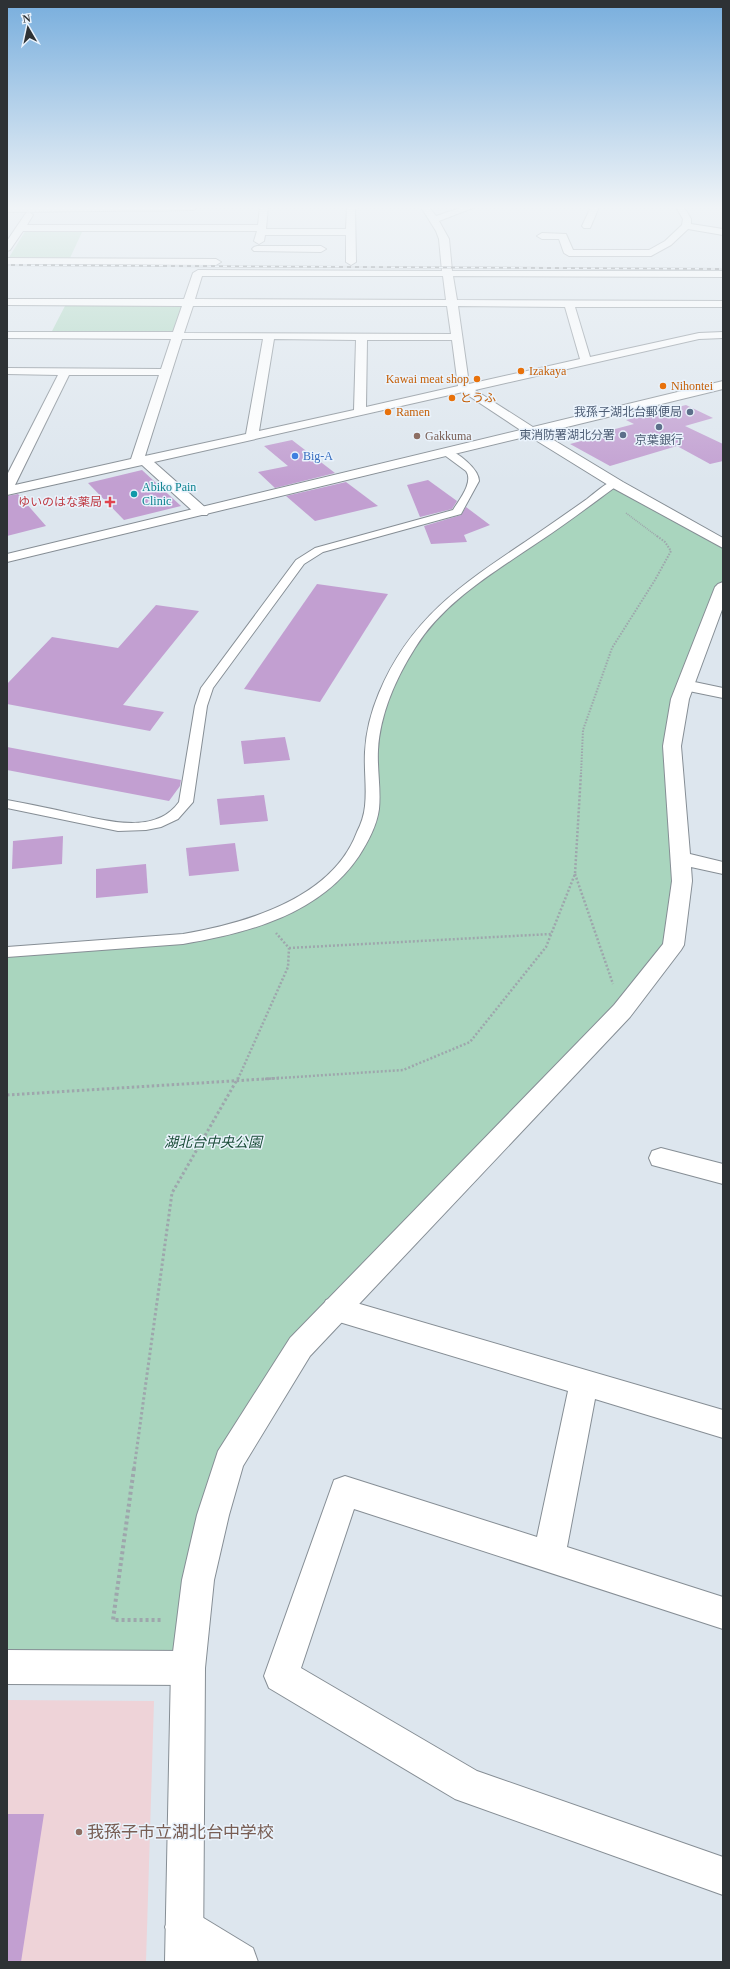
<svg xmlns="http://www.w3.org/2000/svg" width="730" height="1969" font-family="'Times New Roman','Noto Sans JP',serif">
<rect width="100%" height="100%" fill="#dde6ee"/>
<path fill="#eed3d8" d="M7 1700 154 1701 146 1962H7Z"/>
<g fill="#a9d5be">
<path d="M26 230H83L70 258 8 259Z"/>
<path d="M67 302 188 303 177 336 50 335Z"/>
<path d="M615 483 723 544V587L680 699 673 945 300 1347 229 1461 188 1668 7 1667V952L239 928 334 878 368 826 375 721 411 645 447 605Z"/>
</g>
<g fill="#c29fd1">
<path d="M686 405 713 418 685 426 723 444V461L710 464 677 446 610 466 570 444 604 435 600 433 634 424 626 420Z"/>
<path d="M292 440 335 473 275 488 258 472 288 466 264 446Z"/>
<path d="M142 470 181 506 124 520 88 483Z"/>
<path d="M428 480 457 501 452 509 420 517 407 485Z"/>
<path d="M346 482 378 506 315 521 286 496Z"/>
<path d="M18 494 46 526 7 536V496Z"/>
<path d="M466 507 490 525 464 535 467 542 431 544 424 526 461 515Z"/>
<path d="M317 584 388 594 320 702 244 689Z"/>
<path d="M156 605 199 611 123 705 164 712 150 731 7 704V684L52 637 118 648Z"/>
<path d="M285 737 290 760 244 764 241 741Z"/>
<path d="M7 747 181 780 180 786 169 801 7 770Z"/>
<path d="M264 795 268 821 220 825 217 799Z"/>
<path d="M63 836 62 864 12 869 13 841Z"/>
<path d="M235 843 239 871 189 876 186 848Z"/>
<path d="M146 864 148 893 96 898V869Z"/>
<path d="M7 1814H44L21 1962H7Z"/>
</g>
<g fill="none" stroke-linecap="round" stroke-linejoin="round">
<g stroke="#868e95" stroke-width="2">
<g id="service">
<path d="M446 449C458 452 479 469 479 481L461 514 323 552 304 564 213 688 207 706 193 802 178 819 161 827 146 830 118 831 7 808V800C28 804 49 808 70 813 104 820 155 836 179 802L195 706 201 688 296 560 315 548 453 510C459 500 474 482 466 471L443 454V450Z"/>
<path d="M615 480 618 481 620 483 618 485C592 504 567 523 540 541 496 571 444 601 415 648 396 678 380 714 378 750 377 770 381 789 379 809 377 825 368 842 359 856 320 914 249 933 183 944L7 957V947L183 934C246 923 332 899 357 832 361 824 364 816 365 806 367 788 364 770 365 752 366 732 371 712 379 693 410 619 461 585 525 542 546 528 567 513 587 499 595 493 605 483 615 480Z"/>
</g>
</g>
<g stroke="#868e95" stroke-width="2">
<g id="minor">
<path d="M7 207H198L194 210 7 212Z"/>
<path d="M260 207H268L266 229H346L347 207H355L356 262 351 265 346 262V235H265L264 241 259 244 254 241 257 231H23L10 250 7 251V241L26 213 29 212 33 215 27 225H258Z"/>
<path d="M421 207H429L436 216 463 207H475L439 221 449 239 452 271H723V277L453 276 457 300 723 301V307H575L590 357 699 333 723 332V338L699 339 475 390 536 429 538 432 536 435H528L463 392 154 462 207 509 209 512 207 515H197L142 465 7 495V475L58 375 7 374V368L161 369 171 339 7 338V332H173L182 306 7 305V299H184L193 273 198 270 442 271 439 239 436 231ZM202 276H443L446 300 195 299ZM193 306H447L451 334 184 333ZM458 306 565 307 580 359 469 384ZM182 339H263L246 434 145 456ZM274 339 356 340 354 410 259 431ZM367 340H452L458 386 366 407ZM69 375H159L131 459 15 485Z"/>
<path d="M591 207H599L590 228H584L582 226Z"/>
<path d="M676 207H684L691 219V224L723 229V235L688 229 671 245 651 256H569L564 253 559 239H542L537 236 542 233 566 234 573 250H649L665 241 682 225 683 219Z"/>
<path d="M257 246H321L326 249 321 252 254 251 252 249 254 247Z"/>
<path d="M7 258 216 259 221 262 216 265 7 264Z"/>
<path d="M685 680 723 688V698L679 689 677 685 679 681Z"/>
<path d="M661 1148 723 1164V1184L652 1165 649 1158 652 1151Z"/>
<path d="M336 1297 723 1410V1438L595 1399 567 1547 723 1597V1629L354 1509 301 1668 477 1771 723 1857V1895L455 1799 269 1688 264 1676 334 1480 345 1476 537 1537 568 1391 326 1318 322 1309 326 1300Z"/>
<path d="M7 1650 188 1651 200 1656 205 1668 200 1680 188 1685 7 1684Z"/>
<path d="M184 1908 197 1914 253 1948 258 1962H204L171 1940 165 1927 171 1914Z"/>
</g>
</g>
<g stroke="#868e95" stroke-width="2">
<g id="tertiary">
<path d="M723 381V389L542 433 623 482 723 538V548L613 488 529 436 7 562V554Z"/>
<path d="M723 582V607L689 699 681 746 690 854 723 862V874L691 867 692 881 684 945 681 950 630 1017 310 1356 243 1466 229 1515 214 1580 205 1668 203 1962H165L171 1668 182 1580 197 1515 218 1451 290 1338 614 1005 663 944 672 881 663 746 671 699 715 587 718 584Z"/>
</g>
</g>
<path stroke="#9ea6ac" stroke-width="1.5" stroke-dasharray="1 1" stroke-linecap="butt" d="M626 513 658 537"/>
<path stroke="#9ea6ac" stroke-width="2" stroke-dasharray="1.5 1.5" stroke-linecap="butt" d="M581 774 583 730 612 648 655 580 671 551 665 542 657 536"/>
<g stroke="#9ea6ac" stroke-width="2.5" stroke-dasharray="2 2" stroke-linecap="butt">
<path d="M575 874 613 984"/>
<path d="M289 948 551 934"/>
<path d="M238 1079 288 967 289 948 276 933"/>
<path d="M265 1079 403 1070 470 1042 546 947 575 874 581 773"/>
</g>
<g stroke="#9ea6ac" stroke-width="3" stroke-dasharray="2.5 2.5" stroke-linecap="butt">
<path d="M7 1095 280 1078"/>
<path d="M134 1469 172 1193 238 1078"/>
</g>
<path stroke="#9ea6ac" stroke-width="4" stroke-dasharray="3 3" stroke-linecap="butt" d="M134 1468 113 1620H163"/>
<use href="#service" fill="#fff" fill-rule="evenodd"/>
<use href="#minor" fill="#fff" fill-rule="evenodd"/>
<use href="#tertiary" fill="#fff" fill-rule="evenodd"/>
<g stroke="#595f63" stroke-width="2">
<path id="rail" d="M7 265 723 269"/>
</g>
<use href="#rail" stroke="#eaf3fc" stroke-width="1.5" stroke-dasharray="4" stroke-linecap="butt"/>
</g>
<linearGradient id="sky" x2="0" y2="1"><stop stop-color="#78aedd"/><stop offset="0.43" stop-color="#f0f4f7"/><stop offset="1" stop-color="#f0f4f7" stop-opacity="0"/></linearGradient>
<rect width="730" height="482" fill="url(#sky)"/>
<g fill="#e8710a" stroke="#eaf3fc" stroke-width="1.5">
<circle cx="521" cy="371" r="4"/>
<circle cx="477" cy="379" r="4"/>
<circle cx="663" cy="386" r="4"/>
<circle cx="452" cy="398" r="4"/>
<circle cx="388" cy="412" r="4"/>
</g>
<g fill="#5c6f8a" stroke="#eaf3fc" stroke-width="1.5">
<circle cx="690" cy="412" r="4"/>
<circle cx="659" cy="427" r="4"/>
<circle cx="623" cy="435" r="4"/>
</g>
<g fill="#8d6e63" stroke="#eaf3fc" stroke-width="1.5">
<circle cx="417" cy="436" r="4"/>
<circle cx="79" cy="1832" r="4"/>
</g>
<circle fill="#3f7fe0" stroke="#eaf3fc" stroke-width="1.5" cx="295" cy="456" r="4"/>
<circle fill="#0f9aa8" stroke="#eaf3fc" stroke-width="1.5" cx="134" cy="494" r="4"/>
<path fill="#e0444e" stroke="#eaf3fc" stroke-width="1.5" d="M108 496h4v4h4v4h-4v4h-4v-4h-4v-4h4z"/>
<g text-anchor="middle" stroke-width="3" stroke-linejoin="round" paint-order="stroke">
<g font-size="12" fill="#c56008" stroke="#eaf3fc" text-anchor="start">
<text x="529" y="375">Izakaya</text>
<text x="469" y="383" text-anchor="end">Kawai meat shop</text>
<text x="671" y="390">Nihontei</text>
<text x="460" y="402">とうふ</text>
<text x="396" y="416">Ramen</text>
</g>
<g font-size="12" fill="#4e5e75" stroke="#eaf3fc" text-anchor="end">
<text x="682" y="416">我孫子湖北台郵便局</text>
<text x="615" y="439">東消防署湖北分署</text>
<text x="659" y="444" text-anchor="middle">京葉銀行</text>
</g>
<g font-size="12" fill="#785e54" stroke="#eaf3fc" text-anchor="start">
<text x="425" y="440">Gakkuma</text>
</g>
<g font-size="12" fill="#366cbe" stroke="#eaf3fc" text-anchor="start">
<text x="303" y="460">Big-A</text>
</g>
<g font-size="12" fill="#0d838f" stroke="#eaf3fc" text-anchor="start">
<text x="142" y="491">Abiko Pain<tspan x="142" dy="14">Clinic</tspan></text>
</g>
<g font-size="12" fill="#be3a42" stroke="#eaf3fc" text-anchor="end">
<text x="102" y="506">ゆいのはな薬局</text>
</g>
<g font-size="14" font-style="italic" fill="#194c37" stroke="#eaf3fc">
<text x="213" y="1147">湖北台中央公園</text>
</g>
<g font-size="17" fill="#785e54" stroke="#eaf3fc" text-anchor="start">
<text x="87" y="1838">我孫子市立湖北台中学校</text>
</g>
</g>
<rect width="730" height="1969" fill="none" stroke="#2e3235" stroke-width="16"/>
<g transform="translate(28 28) rotate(351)" stroke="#eaf3fc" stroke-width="3" paint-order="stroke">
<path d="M0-3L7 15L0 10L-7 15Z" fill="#2e3235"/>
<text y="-6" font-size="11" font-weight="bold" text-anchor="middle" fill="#2e3235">N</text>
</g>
</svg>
